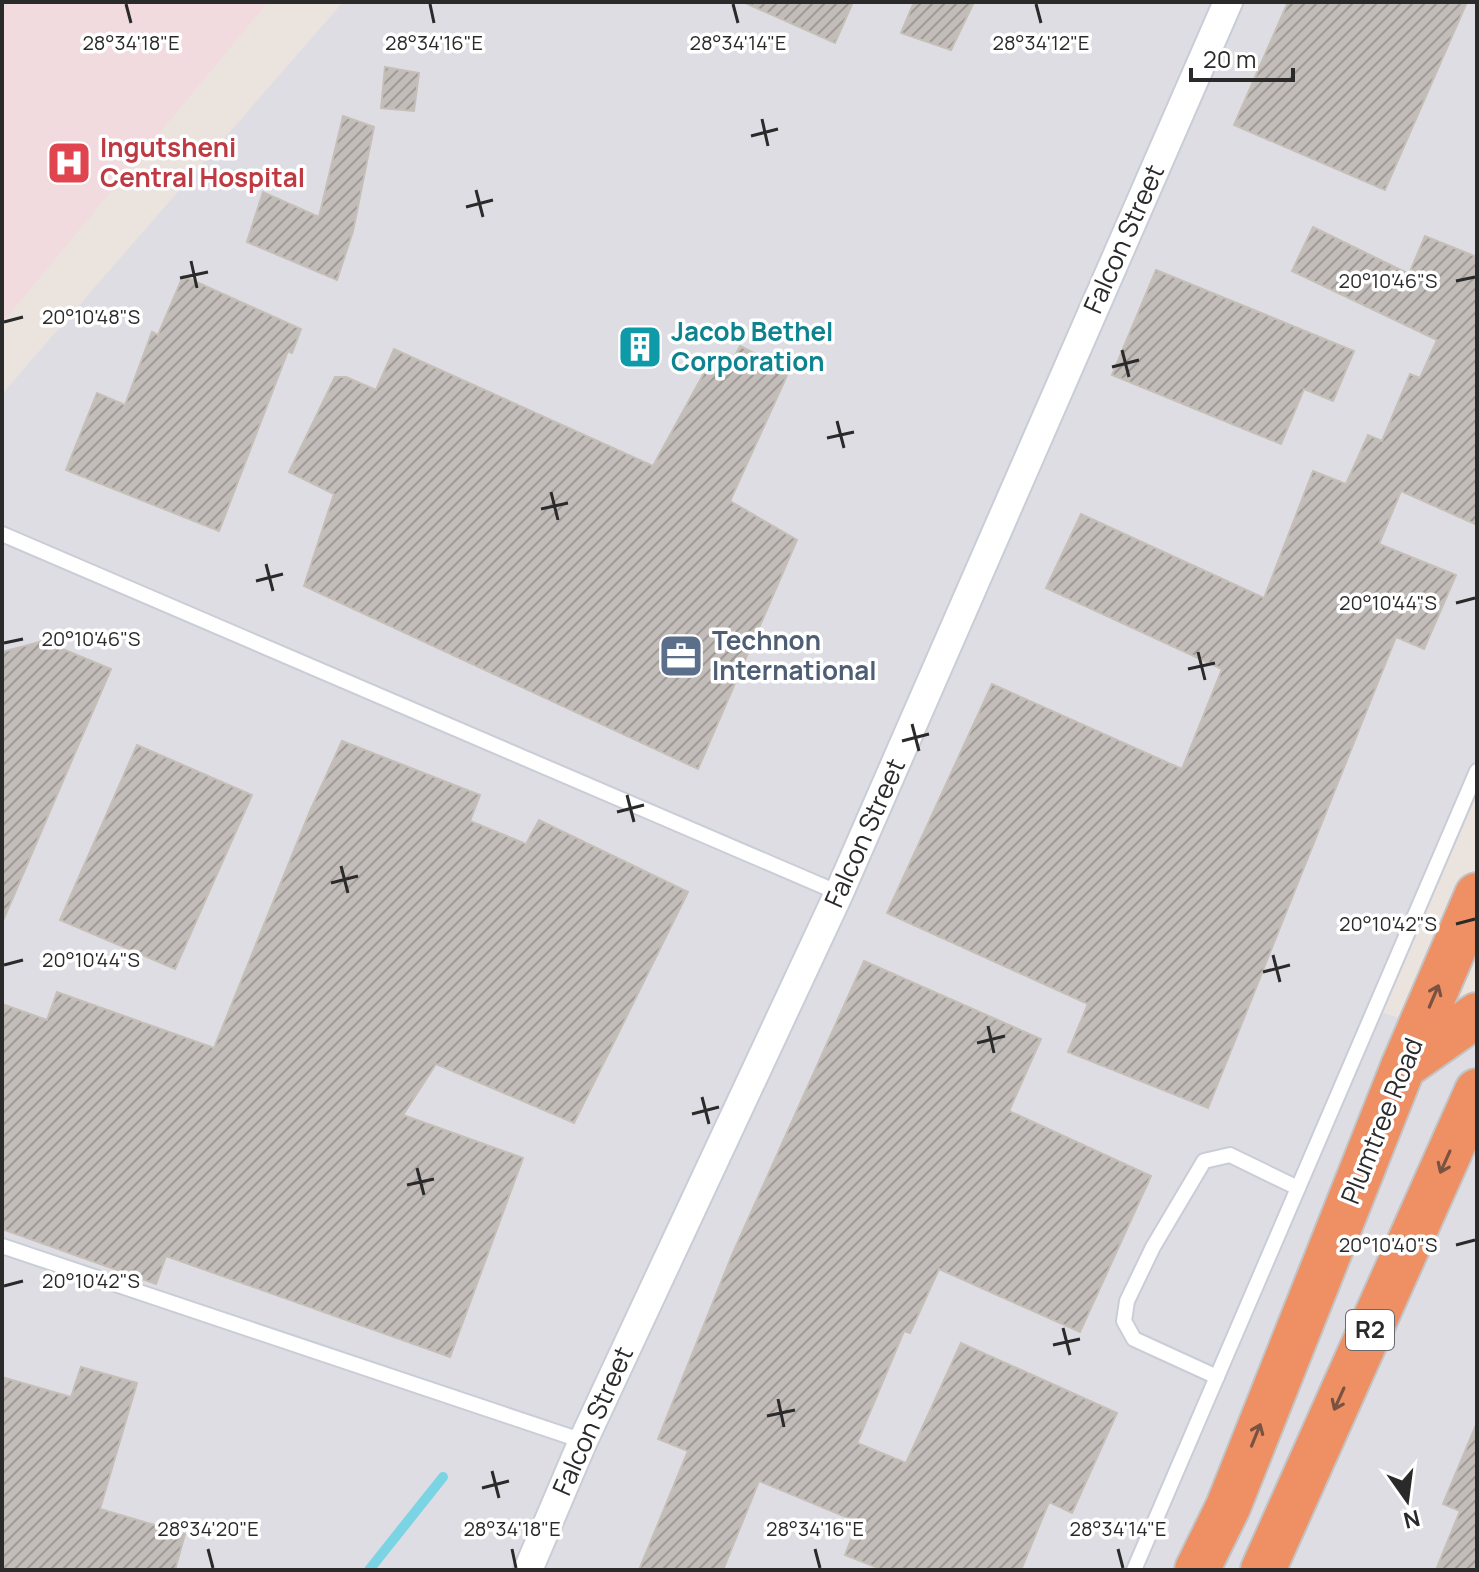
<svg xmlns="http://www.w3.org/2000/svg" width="1479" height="1572" font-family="Manrope,sans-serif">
<defs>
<pattern id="building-hatch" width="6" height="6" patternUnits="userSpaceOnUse" patternTransform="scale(2)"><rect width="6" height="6" fill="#c3bdba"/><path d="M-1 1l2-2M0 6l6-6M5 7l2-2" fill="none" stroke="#9f9a97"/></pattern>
</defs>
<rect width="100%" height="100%" fill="#ebe3dd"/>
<path fill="#dedde4" d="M343 2H1477V771L1380 1012 1477 1041V1570H2V394Z"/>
<path fill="#f1dbdf" d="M2 2H268L2 323Z"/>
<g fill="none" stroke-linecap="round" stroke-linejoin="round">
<path stroke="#7ad4e3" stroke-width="10" d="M369 1570 443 1477"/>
</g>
<g fill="url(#building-hatch)" stroke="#c6bfb7" stroke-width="2">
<path d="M743 2H853L835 43Z"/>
<path d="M914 2H974L951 50 901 33Z"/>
<path d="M1288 2H1467L1385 190 1234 125Z"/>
<path d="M385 67 419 73 414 111 381 108Z"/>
<path d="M343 116 374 127 353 231 337 280 247 242 263 192 319 217Z"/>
<path d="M1313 227 1409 274 1425 236 1477 257V525L1401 491 1379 544 1456 575 1424 649 1396 637 1208 1108 1068 1052 1088 1004 887 913 992 684 1182 769 1222 669 1046 588 1081 514 1264 598 1313 471 1346 484 1368 435 1382 441 1410 374 1420 378 1437 340 1292 271Z"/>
<path d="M1156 270 1354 351 1333 401 1304 389 1281 444 1112 375Z"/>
<path d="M183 276 301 329 292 353 288 351 219 531 66 470 97 393 125 405 152 332 158 335Z"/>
<path d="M740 346 789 371 730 501 797 540 698 769 304 586 334 494 289 472 335 377H346L376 390 394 349 653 466 709 364 727 371Z"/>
<path d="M43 641 111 669 2 923V652Z"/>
<path d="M342 741 480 795 470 821 526 844 539 820 688 892 574 1123 436 1064 403 1115 523 1158 450 1357 166 1256 156 1284 2 1229V1004L47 1020 57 992 214 1048 310 811Z"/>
<path d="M137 745 252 795 175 969 60 920Z"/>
<path d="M864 961 1041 1039 1009 1111 1151 1176 1080 1332 939 1269 910 1333 904 1331 857 1443 906 1463 961 1343 1117 1413 1072 1513 1049 1502 1021 1570H883L845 1555 858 1522 759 1481 723 1570H639L688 1451 658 1439 732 1255Z"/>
<path d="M81 1367 137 1383 100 1509 185 1534 175 1570H2V1377L71 1397Z"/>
<path d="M1476 1425 1477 1570H1436L1460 1511 1443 1504Z"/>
</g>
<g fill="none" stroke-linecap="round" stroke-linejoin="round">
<g stroke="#c9cdd6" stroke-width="18">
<g id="lane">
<path d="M2 534 839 893"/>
<path d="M2 1246 583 1441"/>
<path d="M1217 1377 1134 1339 1124 1321 1127 1301 1153 1247 1204 1161 1230 1155 1298 1188"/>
<path d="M1134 1570 1477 771"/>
</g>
</g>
<g stroke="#c9cdd6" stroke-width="32">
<path id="street" d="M528 1570 583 1441 839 893 1228 2"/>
</g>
<g stroke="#c3c3c3" stroke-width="48">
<g id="highway">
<path d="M1403 1067 1477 1015"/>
<path d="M1197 1570 1228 1507 1403 1067 1477 895"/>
<path d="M1263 1570 1477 1091"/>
</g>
</g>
<use href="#lane" stroke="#fff" stroke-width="14"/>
<use href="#street" stroke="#fff" stroke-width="28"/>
<use href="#highway" stroke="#ef8f64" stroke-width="44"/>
</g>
<defs><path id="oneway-shaft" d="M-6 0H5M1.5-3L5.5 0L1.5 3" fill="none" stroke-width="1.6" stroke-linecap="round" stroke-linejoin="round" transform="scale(2)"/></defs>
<g stroke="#795241">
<use href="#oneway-shaft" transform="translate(1434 996) rotate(-67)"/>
<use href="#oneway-shaft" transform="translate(1445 1162) rotate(114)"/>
<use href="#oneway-shaft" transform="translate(1339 1399) rotate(114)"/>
<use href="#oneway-shaft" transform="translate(1256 1435) rotate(-68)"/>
</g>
<path fill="none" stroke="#2a2a2a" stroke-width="3" d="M126 4 131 23M430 4 434 23M733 4 738 23M1036 4 1041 23M762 119 768 146M751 136 778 129M476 190 483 217M466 207 493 200M191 261 197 288M180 278 208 272M1456 281 1475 277M4 322 23 317M1122 350 1129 377M1112 367 1139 360M837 421 844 448M827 438 854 432M551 492 558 520M541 509 568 503M266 564 273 591M256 581 283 574M1456 603 1475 598M4 643 23 639M1198 652 1205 680M1188 669 1215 663M912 724 919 751M902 741 929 734M627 795 634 822M617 812 644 805M341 866 348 893M331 883 358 876M1456 924 1475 919M1273 955 1280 982M4 965 23 960M1263 972 1290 965M988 1026 994 1053M977 1043 1005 1036M702 1097 709 1124M692 1114 719 1107M417 1168 424 1195M407 1185 434 1179M1456 1245 1475 1240M4 1286 23 1281M1063 1328 1070 1355M1053 1345 1080 1339M778 1399 784 1427M767 1416 795 1410M492 1471 499 1498M482 1488 509 1481M208 1549 213 1568M512 1549 516 1568M815 1549 820 1568M1118 1549 1123 1568"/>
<defs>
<g id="hospital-square" transform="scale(2.3)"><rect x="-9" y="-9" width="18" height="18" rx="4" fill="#e0444e" stroke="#fff"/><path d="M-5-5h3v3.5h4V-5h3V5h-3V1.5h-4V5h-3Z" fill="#fff"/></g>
<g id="building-square" transform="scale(2.3)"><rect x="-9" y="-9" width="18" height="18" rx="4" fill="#0f9aa8" stroke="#fff"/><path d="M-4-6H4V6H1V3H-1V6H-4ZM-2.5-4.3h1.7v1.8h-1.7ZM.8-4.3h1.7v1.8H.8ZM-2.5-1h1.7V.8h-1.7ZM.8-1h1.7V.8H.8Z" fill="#fff"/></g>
<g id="office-square" transform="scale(2.3)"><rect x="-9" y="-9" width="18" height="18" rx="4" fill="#5c6f8a" stroke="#fff"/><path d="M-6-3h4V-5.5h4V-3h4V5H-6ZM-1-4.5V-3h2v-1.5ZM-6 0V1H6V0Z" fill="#fff"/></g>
</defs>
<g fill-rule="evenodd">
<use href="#hospital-square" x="69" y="163"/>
<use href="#building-square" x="640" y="347"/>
<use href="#office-square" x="681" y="656"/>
</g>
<g text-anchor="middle" stroke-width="7" stroke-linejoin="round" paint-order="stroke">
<rect fill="#fff" stroke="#6a6a6a" stroke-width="2" x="1346" y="1310" width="48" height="40" rx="6"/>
<g font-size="24" font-weight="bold" fill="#2a2a2a">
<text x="1370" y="1338">R2</text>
</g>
<g font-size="26" font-weight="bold" fill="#be3a42" stroke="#fff" text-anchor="start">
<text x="100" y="157">Ingutsheni<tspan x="100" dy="30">Central Hospital</tspan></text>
</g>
<g font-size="26" fill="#2a2a2a" stroke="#fff">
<text transform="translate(1124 239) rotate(-66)" y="9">Falcon Street</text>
<text transform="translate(865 833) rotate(-66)" y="9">Falcon Street</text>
<text transform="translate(1382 1121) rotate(-68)" y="9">Plumtree Road</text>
<text transform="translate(593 1421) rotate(-66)" y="9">Falcon Street</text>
</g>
<g font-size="26" font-weight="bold" fill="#0d838f" stroke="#fff" text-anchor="start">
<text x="671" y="341">Jacob Bethel<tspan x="671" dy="30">Corporation</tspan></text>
</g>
<g font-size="26" font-weight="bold" fill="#4e5e75" stroke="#fff" text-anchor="start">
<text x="712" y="650">Technon<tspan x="712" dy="30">International</tspan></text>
</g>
</g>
<g font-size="20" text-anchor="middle" fill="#2a2a2a" stroke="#fff" stroke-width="7" stroke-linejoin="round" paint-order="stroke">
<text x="131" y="50">28°34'18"E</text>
<text x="434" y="50">28°34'16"E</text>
<text x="738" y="50">28°34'14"E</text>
<text x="1041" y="50">28°34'12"E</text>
<text x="1388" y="288">20°10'46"S</text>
<text x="91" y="324">20°10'48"S</text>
<text x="1388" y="610">20°10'44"S</text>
<text x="91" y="646">20°10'46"S</text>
<text x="1388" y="931">20°10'42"S</text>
<text x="91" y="967">20°10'44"S</text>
<text x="1388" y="1252">20°10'40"S</text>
<text x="91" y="1288">20°10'42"S</text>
<text x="208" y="1536">28°34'20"E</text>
<text x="512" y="1536">28°34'18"E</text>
<text x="815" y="1536">28°34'16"E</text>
<text x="1118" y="1536">28°34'14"E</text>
</g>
<rect width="1479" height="1572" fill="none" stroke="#2a2a2a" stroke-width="8"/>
<g transform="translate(1407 1500) rotate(166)" stroke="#ffffff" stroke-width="6" paint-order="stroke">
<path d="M0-6L14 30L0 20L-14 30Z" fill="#2a2a2a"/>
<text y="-12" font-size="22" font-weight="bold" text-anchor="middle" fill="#2a2a2a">N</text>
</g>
<path d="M1191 68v12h102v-12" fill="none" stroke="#2a2a2a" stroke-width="4"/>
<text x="1203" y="68" font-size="24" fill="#2a2a2a" stroke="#ffffff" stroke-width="6" paint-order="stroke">20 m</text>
</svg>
